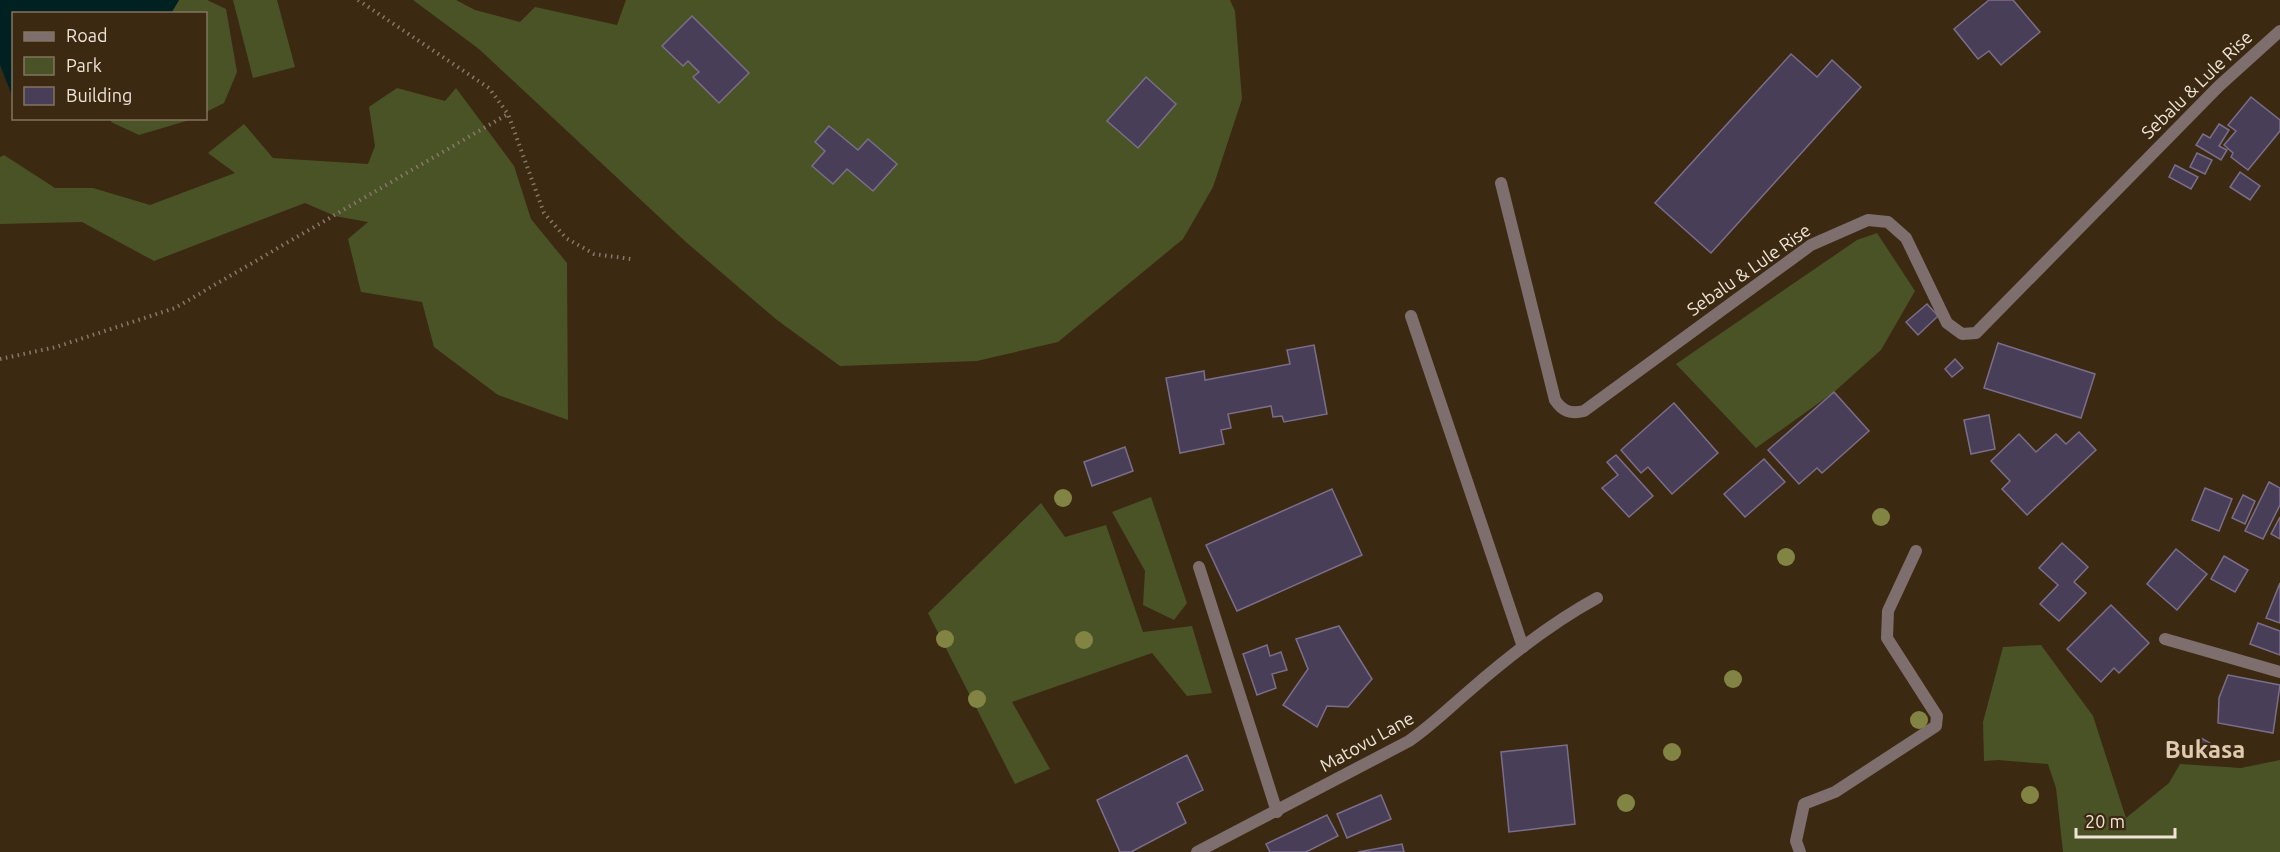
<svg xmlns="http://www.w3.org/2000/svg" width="2280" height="852" font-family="Ubuntu,sans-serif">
<rect width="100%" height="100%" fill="#3b2912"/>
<g fill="#4a5326">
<path d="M179 0H207L226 9 237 72 224 103 206 112V14H171Z"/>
<path d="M233 0H277L295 67 253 78Z"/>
<path d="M413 0H456L475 10 520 22 535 7 617 25 626 0H1230L1235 11 1242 99 1213 187 1183 239 1058 342 977 361 840 366 777 320 687 243 479 49Z"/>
<path d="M397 88 445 101 456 88 514 166 531 219 567 263 568 420 498 395 434 347 422 302 361 292 348 239 368 222 335 216 305 203 154 261 82 222 0 224V157L4 155 55 188H93L150 205 235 173 208 153 244 124 273 158 368 164 375 146 369 107Z"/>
<path d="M112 119V118L193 119 139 135 111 122Z"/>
<path d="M1877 233 1915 291 1881 350 1834 392 1756 448 1676 364 1857 240Z"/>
<path d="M1151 497 1187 603 1174 620 1143 605 1145 571 1112 512Z"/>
<path d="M1041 503 1065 537 1106 525 1143 632 1192 626 1212 693 1187 696 1152 653 1012 702 1050 769 1015 784 928 613Z"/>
<path d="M2041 645 2093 716 2126 818 2169 783 2180 764 2241 768 2280 760V852H2063L2056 788 2048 764 1998 760 1984 761 1983 722 2003 647Z"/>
</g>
<path fill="#002122" d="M0 0H179L171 13 14 14 13 98 0 65Z"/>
<g fill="#493e58" stroke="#7a6e8a" stroke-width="1.5">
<path d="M1989 0H2013L2040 32 2001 65 1989 51 1978 59 1954 29Z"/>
<path d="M692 16 749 73 719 103 693 77 699 72 688 61 683 66 662 46Z"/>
<path d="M1791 54 1817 77 1832 60 1861 87 1711 253 1655 203Z"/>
<path d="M1146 77 1176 104 1138 148 1107 121Z"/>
<path d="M2251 97 2280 120V131L2248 170 2231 157 2233 153 2224 145 2236 131 2228 125Z"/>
<path d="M2219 124 2229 130 2219 146 2227 150 2221 160 2196 145 2203 134 2210 138Z"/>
<path d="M829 126 858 150 868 139 897 164 873 191 847 169 833 184 812 166 825 151 815 142Z"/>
<path d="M2197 153 2212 160 2205 174 2190 167Z"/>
<path d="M2175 165 2198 177 2191 189 2169 177Z"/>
<path d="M2240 172 2260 186 2250 200 2230 187Z"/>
<path d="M1927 304 1938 316 1918 335 1906 322Z"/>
<path d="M1998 343 2095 374 2081 418 1984 388Z"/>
<path d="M1314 345 1327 414 1284 422 1282 416 1273 417 1271 406 1228 414 1231 428 1221 430 1224 444 1180 453 1166 378 1204 371 1205 380 1290 364 1287 350Z"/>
<path d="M1955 359 1963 368 1952 377 1945 369Z"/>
<path d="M1834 392 1869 431 1822 473 1817 468 1799 484 1768 450Z"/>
<path d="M1674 403 1718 453 1672 494 1648 467 1641 473 1621 450Z"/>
<path d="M1989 415 1995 449 1971 454 1964 420Z"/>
<path d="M2079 432 2096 450 2027 515 2002 489 2010 481 1991 461 2019 434 2036 452 2056 434 2066 444Z"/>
<path d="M1125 447 1133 471 1092 486 1084 462Z"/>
<path d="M1616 455 1653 496 1629 517 1602 488 1618 475 1607 462Z"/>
<path d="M1764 459 1785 482 1745 517 1724 494Z"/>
<path d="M2269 482 2280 488V505L2263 539 2245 531Z"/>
<path d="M2205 488 2232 499 2219 531 2192 520Z"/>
<path d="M1332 489 1362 555 1237 611 1206 545Z"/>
<path d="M2243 495 2255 501 2245 524 2232 518Z"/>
<path d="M2280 517V539L2271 534Z"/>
<path d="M2062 543 2088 567 2074 582 2086 593 2059 621 2040 604 2058 585 2039 568Z"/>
<path d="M2176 549 2207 574 2177 610 2147 584Z"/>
<path d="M2224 556 2248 570 2235 592 2211 579Z"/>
<path d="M2280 583V623L2266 618Z"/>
<path d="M2111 605 2149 643 2119 673 2114 668 2101 682 2067 649Z"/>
<path d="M2258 623 2280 631V655L2250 644Z"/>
<path d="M1339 626 1372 679 1348 707 1327 706 1317 727 1283 705 1308 669 1296 639Z"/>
<path d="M1267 645 1270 656 1281 652 1287 670 1272 674 1276 688 1257 695 1243 654Z"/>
<path d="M2228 675 2280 685 2273 733 2218 723 2219 698Z"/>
<path d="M2201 738 2215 746 2207 758 2193 750Z"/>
<path d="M1567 745 1575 824 1509 832 1501 752Z"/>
<path d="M1187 755 1203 790 1177 803 1186 823 1131 852H1120L1097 800Z"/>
<path d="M1381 795 1391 819 1347 838 1337 814Z"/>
<path d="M1327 815 1338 836 1306 852H1270L1266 844Z"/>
<path d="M1402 844 1404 852H1358Z"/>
</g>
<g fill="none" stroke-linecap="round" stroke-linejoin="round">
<g stroke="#887966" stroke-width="4" stroke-dasharray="1.5 4.5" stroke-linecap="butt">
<path d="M358 0 489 88 508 114 544 213 566 238 594 254 631 259"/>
<path d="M0 359 56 347 175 308 508 114"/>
</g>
<path stroke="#7e6e6d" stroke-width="12" d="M1411 316 1523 647"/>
<g stroke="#7e6e6d" stroke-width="12">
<path d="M1501 183 1555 400C1563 412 1571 414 1584 411L1811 245 1868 220 1888 222 1906 238 1947 323 1962 334 1976 333 2219 86 2280 31"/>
<path d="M1199 567 1277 812"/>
<path d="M2165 639 2280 672"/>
<path d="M1197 852 1409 741C1431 726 1449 708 1469 691 1509 656 1551 623 1597 598"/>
<path d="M1800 852 1796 841 1804 804 1835 792 1936 726 1937 716 1887 638 1888 611 1916 551"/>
</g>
</g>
<g fill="#818442">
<circle cx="1063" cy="498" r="9"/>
<circle cx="1881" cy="517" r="9"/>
<circle cx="1786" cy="557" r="9"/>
<circle cx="945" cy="639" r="9"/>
<circle cx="1084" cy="640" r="9"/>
<circle cx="1733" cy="679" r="9"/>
<circle cx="977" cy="699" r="9"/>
<circle cx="1919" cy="720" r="9"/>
<circle cx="1672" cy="752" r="9"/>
<circle cx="2030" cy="795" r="9"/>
<circle cx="1626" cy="803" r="9"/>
</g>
<g text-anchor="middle" stroke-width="5" stroke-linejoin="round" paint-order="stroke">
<g font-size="18" fill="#efe4d6" stroke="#3b2912">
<text transform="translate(2197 85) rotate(-44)" y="6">Sebalu &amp; Lule Rise</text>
<text transform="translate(1749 270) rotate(-35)" y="6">Sebalu &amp; Lule Rise</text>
<text transform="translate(1367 742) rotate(-29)" y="6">Matovu Lane</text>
</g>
<g font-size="24" font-weight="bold" fill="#e1cbb0" stroke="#3b2912">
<text x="2205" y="758">Bukasa</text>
</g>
</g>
<rect x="12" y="12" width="195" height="108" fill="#3b2912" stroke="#837460" stroke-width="1.5"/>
<rect x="24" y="32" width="30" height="9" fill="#7e6e6d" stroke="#837460" stroke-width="1.5"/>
<text x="66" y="42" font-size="18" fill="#efe4d6">Road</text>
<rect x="24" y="57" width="30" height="18" fill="#4a5326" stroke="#837460" stroke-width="1.5"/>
<text x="66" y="72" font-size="18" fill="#efe4d6">Park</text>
<rect x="24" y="87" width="30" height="18" fill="#493e58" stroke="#837460" stroke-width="1.5"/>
<text x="66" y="102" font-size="18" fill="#efe4d6">Building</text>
<path d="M2076 828v9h99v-9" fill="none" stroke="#efe4d6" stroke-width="3"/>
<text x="2085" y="828" font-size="18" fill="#efe4d6" stroke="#3b2912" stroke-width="4.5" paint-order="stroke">20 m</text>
</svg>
